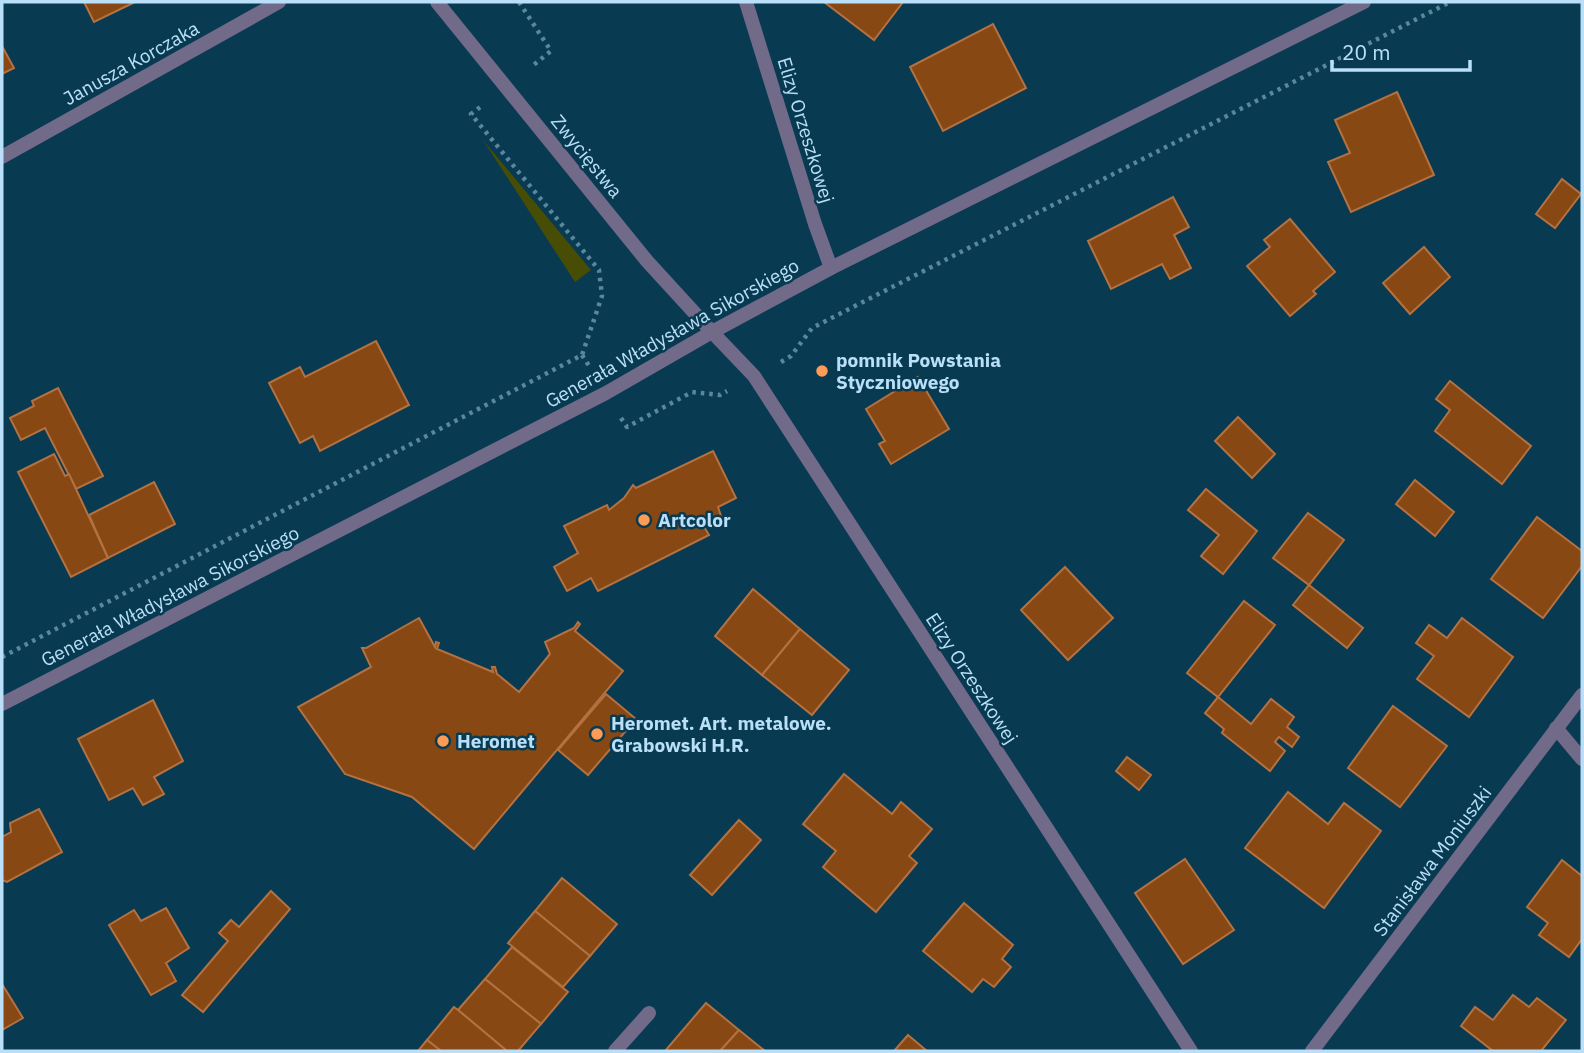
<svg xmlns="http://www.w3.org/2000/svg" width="1584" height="1053" font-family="'IBM Plex Sans',sans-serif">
<rect width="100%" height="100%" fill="#083a51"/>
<path fill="#474d05" d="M483 140 591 270 575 282Z"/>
<g fill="#874813" stroke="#b47141" stroke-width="2">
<path d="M84 2H135L94 22Z"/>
<path d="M824 2H903L874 40Z"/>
<path d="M993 24 1026 88 943 131 910 67Z"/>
<path d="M2 46 14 68 2 74Z"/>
<path d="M1397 92 1434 175 1351 212 1328 162 1350 153 1335 120Z"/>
<path d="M1562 179 1581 194 1555 228 1536 214Z"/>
<path d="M1173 197 1189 227 1174 235 1191 268 1170 279 1162 264 1111 289 1088 241Z"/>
<path d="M1290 219 1335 272 1313 291 1316 294 1290 316 1247 266 1270 247 1264 240Z"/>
<path d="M1424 247 1450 277 1410 314 1383 283Z"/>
<path d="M376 341 409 405 320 451 313 436 300 443 269 383 300 367 305 377Z"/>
<path d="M918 377 949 429 891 464 879 444 885 441 866 409Z"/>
<path d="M1450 381 1531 446 1502 484 1435 431 1450 410 1436 399Z"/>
<path d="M58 388 103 476 76 489 45 428 21 440 10 418 34 406 32 401Z"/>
<path d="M1238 417 1275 454 1252 478 1215 441Z"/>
<path d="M713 451 736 498 718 507 721 516 703 525 709 535 598 591 591 578 567 591 554 567 578 553 564 526 607 505 609 510 624 498 633 485 636 488Z"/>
<path d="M54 454 65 476 69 474 76 489 108 558 71 577 18 472Z"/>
<path d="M1415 480 1454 512 1435 536 1396 504Z"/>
<path d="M154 482 175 524 108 558 89 515Z"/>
<path d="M1206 489 1257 531 1223 574 1201 556 1219 535 1188 510Z"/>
<path d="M1308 513 1344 540 1309 585 1273 558Z"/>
<path d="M1537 517 1582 551V566L1543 618 1491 579Z"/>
<path d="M1065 567 1113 618 1068 660 1021 610Z"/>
<path d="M1309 585 1363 628 1347 648 1293 605Z"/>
<path d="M753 589 800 629 762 675 715 636Z"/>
<path d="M1244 601 1275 625 1218 697 1187 673Z"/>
<path d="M419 618 435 647 436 642 439 643 437 649 493 672 492 667H495L497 674 519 692 550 654 545 642 574 628 578 622 580 624 575 631 623 671 474 849 412 797 345 774 298 707 371 667 362 648H366Z"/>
<path d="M1462 618 1513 657 1469 717 1417 679 1434 656 1416 643 1429 625 1447 638Z"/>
<path d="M800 629 849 670 812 715 762 675Z"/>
<path d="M606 694 636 719 588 775 558 750Z"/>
<path d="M1218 697 1251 724 1271 699 1294 717 1287 727 1299 737 1292 747 1279 737 1275 742 1285 751 1270 771 1222 733 1224 729 1205 713Z"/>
<path d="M153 700 183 761 154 777 164 794 143 805 133 788 109 800 78 739Z"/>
<path d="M1393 706 1447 746 1400 807 1348 768Z"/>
<path d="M1127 757 1151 775 1139 790 1116 771Z"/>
<path d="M844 774 892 814 901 802 932 829 909 856 917 863 876 912 823 867 836 851 803 824Z"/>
<path d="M1288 792 1328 824 1344 803 1381 831 1324 908 1245 848Z"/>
<path d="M39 809 62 852 7 882 2 880V837L11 832 10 823Z"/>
<path d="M739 820 761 840 712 895 690 875Z"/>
<path d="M1185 859 1234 930 1183 964 1135 893Z"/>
<path d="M1562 860 1582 876V939L1569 957 1539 935 1548 923 1527 907Z"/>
<path d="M562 878 617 924 590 956 535 911Z"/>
<path d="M271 891 290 909 203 1012 182 995 228 941 219 933 231 920 239 927Z"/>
<path d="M964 903 1013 945 1002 959 1011 967 994 987 983 979 972 992 923 951Z"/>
<path d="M166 908 189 948 166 963 176 981 151 995 109 925 134 910 141 921Z"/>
<path d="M535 911 590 956 563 987 508 943Z"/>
<path d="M512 947 568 992 541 1024 485 979Z"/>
<path d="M485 979 541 1024 518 1051H507L458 1010Z"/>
<path d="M2 984 23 1018 2 1030Z"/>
<path d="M1513 995 1529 1007 1537 998 1566 1020 1541 1051H1493L1461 1026 1475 1007 1493 1020Z"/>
<path d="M706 1003 739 1030 720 1051H665Z"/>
<path d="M454 1007 458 1010 507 1051H441L427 1040Z"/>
<path d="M739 1030 765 1051H720Z"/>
<path d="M908 1035 927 1051H894Z"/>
<path d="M427 1040 441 1051H418Z"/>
</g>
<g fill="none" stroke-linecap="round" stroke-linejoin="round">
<g stroke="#5a879e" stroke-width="4.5" stroke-dasharray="3.5 5" stroke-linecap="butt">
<path d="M519 2 551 51 531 67"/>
<path d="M582 355 591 369"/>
<path d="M781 362 791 356 812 328 1450 2"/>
<path d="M621 418 627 427 692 392 720 395 727 391"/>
<path d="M2 657 582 355 602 296 599 270 471 114 483 105"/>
</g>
<g stroke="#716a89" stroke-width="14">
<path d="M746 2 815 224 831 268"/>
<path d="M2 157 279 2"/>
<path d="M712 332 754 376 1191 1051"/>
<path d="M1556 728 1582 759"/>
<path d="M615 1051 649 1013"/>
<path d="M1312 1051 1582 695"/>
</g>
<g stroke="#716a89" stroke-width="14">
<path d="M437 2 647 261 712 332"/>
<path d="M2 704 606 393 712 332 831 268 1364 2"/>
</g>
</g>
<g fill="#fd9c56" stroke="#083a51" stroke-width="2.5">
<circle cx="822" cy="371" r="7"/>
<circle cx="644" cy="520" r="7"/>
<circle cx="597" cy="734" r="7"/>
<circle cx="443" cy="741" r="7"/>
</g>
<g text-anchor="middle" stroke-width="5" stroke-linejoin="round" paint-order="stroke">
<g font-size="19" fill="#b9e0f8" stroke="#083a51">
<text transform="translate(131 63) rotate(-29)" y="7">Janusza Korczaka</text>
<text transform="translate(806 130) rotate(73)" y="7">Elizy Orzeszkowej</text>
<text transform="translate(587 156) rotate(51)" y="7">Zwycięstwa</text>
<text transform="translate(672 333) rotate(-29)" y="7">Generała Władysława Sikorskiego</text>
<text transform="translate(170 596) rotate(-27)" y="7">Generała Władysława Sikorskiego</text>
<text transform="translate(972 678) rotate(57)" y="7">Elizy Orzeszkowej</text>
<text transform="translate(1432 861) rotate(-53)" y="7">Stanisława Moniuszki</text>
</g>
<g font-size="19" font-weight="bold" fill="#b9e0f8" stroke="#083a51" text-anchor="start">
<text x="836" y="367">pomnik Powstania<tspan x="836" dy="22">Styczniowego</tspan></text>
<text x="658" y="527">Artcolor</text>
<text x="611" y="730">Heromet. Art. metalowe.<tspan x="611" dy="22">Grabowski H.R.</tspan></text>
<text x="457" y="748">Heromet</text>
</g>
</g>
<rect width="1584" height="1053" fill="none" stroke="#b9e0f8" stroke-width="7"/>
<path d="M1332 60v10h138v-10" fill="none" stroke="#b9e0f8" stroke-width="3.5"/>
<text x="1342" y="60" font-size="21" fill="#b9e0f8" stroke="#083a51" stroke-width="5" paint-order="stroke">20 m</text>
</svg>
